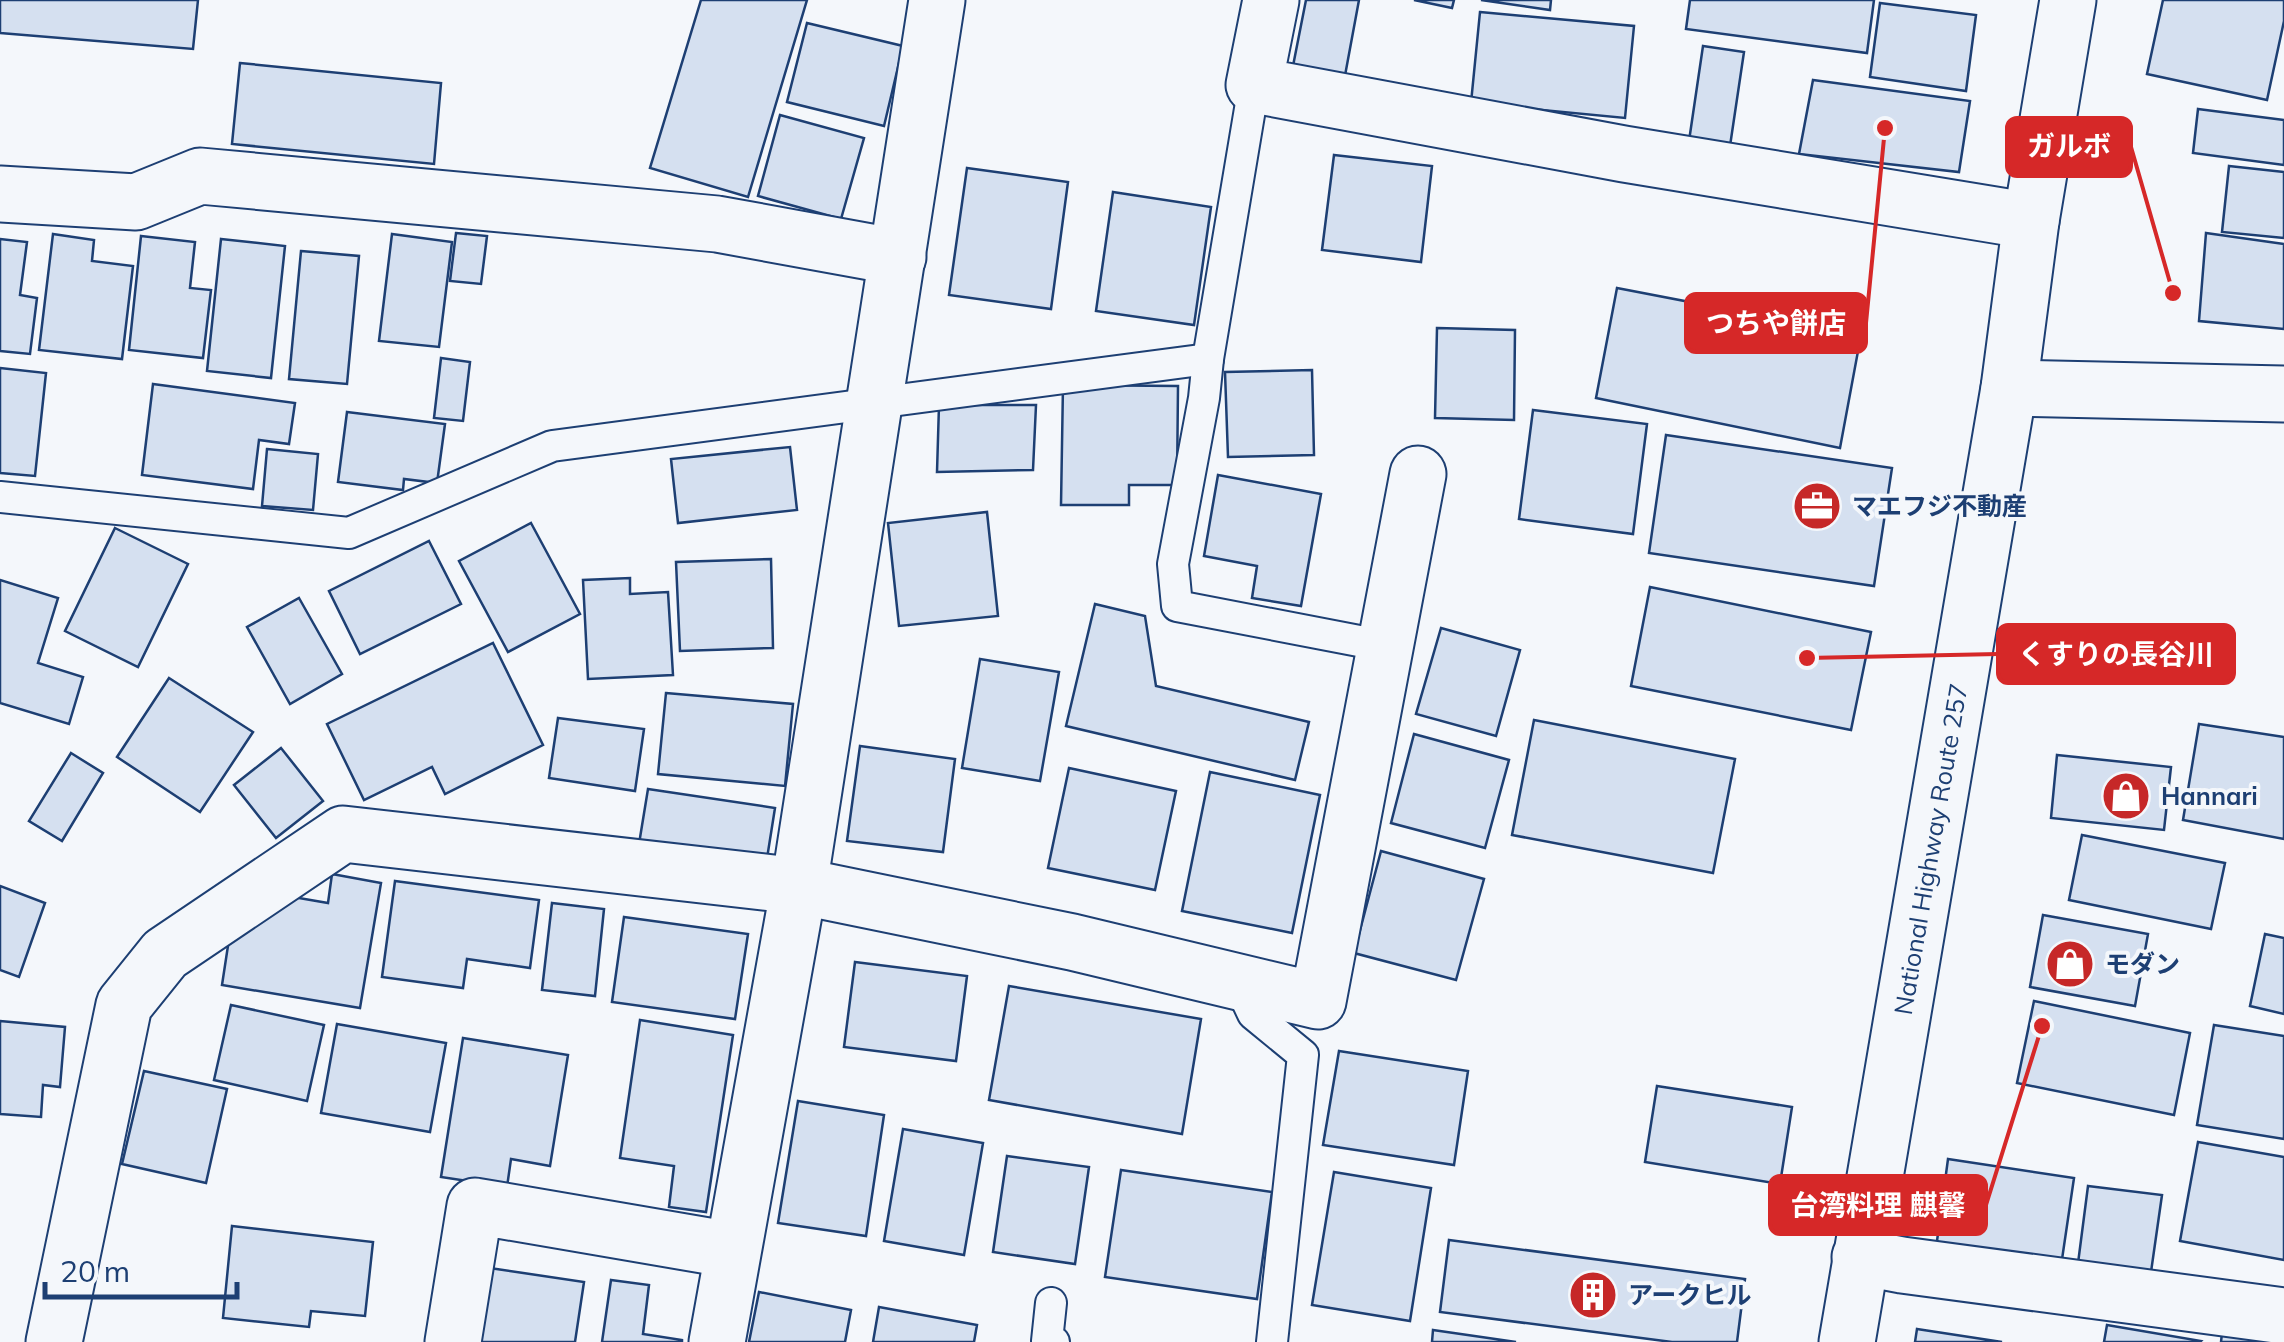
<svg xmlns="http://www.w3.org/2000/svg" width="2284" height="1342" font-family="Mulish,'Noto Sans JP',sans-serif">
<rect width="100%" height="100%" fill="#f4f7fb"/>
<g fill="#d5e0f0" stroke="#1d3f73" stroke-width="2.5">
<path d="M0 0H198L193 49 0 33Z"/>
<path d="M701 0H807L748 197 650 168Z"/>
<path d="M1306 0H1359L1344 81 1292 71Z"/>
<path d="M1414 0H1454L1452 8Z"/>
<path d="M1481 0H1551L1550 10Z"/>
<path d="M1690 0H1874L1867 53 1686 29Z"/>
<path d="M2163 0H2284V21L2267 100 2147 74Z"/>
<path d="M1880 3 1976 15 1966 91 1870 77Z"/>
<path d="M1480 12 1634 26 1625 118 1471 103Z"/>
<path d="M807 23 903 46 884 126 787 102Z"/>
<path d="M1703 46 1744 52 1730 146 1689 141Z"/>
<path d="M240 63 441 83 434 164 232 144Z"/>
<path d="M1813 80 1970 101 1959 172 1799 154Z"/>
<path d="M2198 109 2284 120V165L2193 153Z"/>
<path d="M780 115 864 138 841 219 758 196Z"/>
<path d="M1334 155 1432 166 1421 262 1322 250Z"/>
<path d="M2229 166 2284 172V238L2222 232Z"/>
<path d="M967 168 1068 182 1051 309 949 295Z"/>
<path d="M1113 192 1211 207 1194 325 1096 311Z"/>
<path d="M456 233 487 236 481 284 450 281Z"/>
<path d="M2206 233 2284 244V329L2199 321Z"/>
<path d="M53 234 94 240 92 261 133 266 122 359 39 350Z"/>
<path d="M392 234 452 242 439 347 379 341Z"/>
<path d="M141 236 195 242 190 288 211 290 203 358 129 350Z"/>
<path d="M0 239 27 242 20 295 37 298 30 354 0 351Z"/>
<path d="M221 239 285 246 271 378 207 371Z"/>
<path d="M301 251 359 256 347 384 289 379Z"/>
<path d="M1617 288 1861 335 1840 448 1596 398Z"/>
<path d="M1437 328 1515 330 1514 420 1435 418Z"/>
<path d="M441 358 470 362 463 421 434 418Z"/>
<path d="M0 368 46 373 35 476 0 473Z"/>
<path d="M1312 370 1314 455 1228 457 1225 372Z"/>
<path d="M153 384 295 403 289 444 259 440 253 489 142 475Z"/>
<path d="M1063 385 1178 386 1177 485H1129V505H1061Z"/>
<path d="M939 405H1036L1033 470 937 472Z"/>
<path d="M1533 410 1647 424 1633 534 1519 519Z"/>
<path d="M347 412 445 424 437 483 404 479 403 490 338 482Z"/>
<path d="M1666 435 1892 468 1874 586 1649 553Z"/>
<path d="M790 447 797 510 678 523 671 459Z"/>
<path d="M267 449 318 454 313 510 262 506Z"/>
<path d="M1218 475 1321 494 1301 606 1252 598 1257 566 1204 556Z"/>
<path d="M987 512 998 616 899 626 888 523Z"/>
<path d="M531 523 580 614 508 652 459 561Z"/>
<path d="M115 528 188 564 138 667 65 631Z"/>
<path d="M429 541 461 604 360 654 329 591Z"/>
<path d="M771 559 773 648 680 651 676 562Z"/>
<path d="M630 578V594L668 592 673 675 588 679 583 580Z"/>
<path d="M0 580 58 598 38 663 83 677 69 724 0 703Z"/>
<path d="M1650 587 1871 632 1851 730 1631 686Z"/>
<path d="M299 598 342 674 290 704 247 627Z"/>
<path d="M1095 604 1145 616 1156 686 1309 722 1295 780 1066 726Z"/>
<path d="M1441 628 1520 650 1496 736 1416 714Z"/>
<path d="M493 643 543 745 445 794 432 767 364 800 327 724Z"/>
<path d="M980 659 1059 672 1040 781 962 768Z"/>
<path d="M169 678 253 732 200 812 117 757Z"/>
<path d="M666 693 793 704 785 786 658 774Z"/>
<path d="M558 718 644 729 635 791 549 778Z"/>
<path d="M1534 720 1735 759 1713 873 1512 835Z"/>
<path d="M2199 724 2284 737V839L2183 820Z"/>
<path d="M1414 734 1509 760 1485 848 1391 823Z"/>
<path d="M860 746 955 759 943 852 847 841Z"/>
<path d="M281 748 323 801 276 838 234 785Z"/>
<path d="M71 753 103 773 62 841 29 821Z"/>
<path d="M2057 755 2171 767 2164 830 2051 818Z"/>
<path d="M1069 768 1176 791 1155 890 1048 868Z"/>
<path d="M1210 772 1320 795 1292 933 1182 911Z"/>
<path d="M648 789 775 808 765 871 638 850Z"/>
<path d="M2082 835 2225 863 2211 929 2069 900Z"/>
<path d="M1381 851 1484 879 1456 980 1354 953Z"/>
<path d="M332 874 381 883 360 1008 222 985 231 926 276 894 328 903Z"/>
<path d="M395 881 539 900 530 968 467 959 463 988 382 977Z"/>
<path d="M0 886 45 903 19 977 0 970Z"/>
<path d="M552 903 604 909 595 996 542 990Z"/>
<path d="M2043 915 2148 934 2135 1006 2030 987Z"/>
<path d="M624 917 748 934 735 1019 612 1002Z"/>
<path d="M2265 934 2284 938V1014L2250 1006Z"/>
<path d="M855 962 967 976 956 1061 844 1047Z"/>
<path d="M1009 986 1201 1019 1182 1134 989 1100Z"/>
<path d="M2034 1001 2190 1033 2174 1115 2017 1083Z"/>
<path d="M231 1005 324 1025 307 1101 214 1080Z"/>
<path d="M640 1020 733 1035 706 1212 669 1207 674 1166 620 1158Z"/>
<path d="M0 1021 65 1027 60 1087 43 1085 41 1117 0 1114Z"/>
<path d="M337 1024 446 1043 430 1132 321 1113Z"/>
<path d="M2214 1025 2284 1036V1139L2197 1125Z"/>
<path d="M463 1038 568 1055 550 1166 511 1159 507 1187 441 1177Z"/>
<path d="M1339 1051 1468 1071 1454 1165 1323 1145Z"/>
<path d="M144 1071 227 1089 206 1183 122 1164Z"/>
<path d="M1657 1086 1792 1107 1780 1184 1645 1162Z"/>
<path d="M798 1101 884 1115 866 1236 778 1223Z"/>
<path d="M903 1129 983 1143 964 1255 884 1241Z"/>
<path d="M2198 1142 2284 1157V1260L2180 1241Z"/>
<path d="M1007 1156 1089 1167 1075 1264 993 1252Z"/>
<path d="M1948 1159 2074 1178 2060 1273 1935 1256Z"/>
<path d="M1121 1170 1272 1192 1257 1299 1105 1277Z"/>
<path d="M1334 1172 1431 1188 1410 1321 1312 1305Z"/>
<path d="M2088 1186 2162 1195 2150 1279 2077 1271Z"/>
<path d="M232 1226 373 1242 365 1316 311 1311 309 1327 223 1318Z"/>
<path d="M1449 1240 1745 1279 1737 1342H1672L1440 1312Z"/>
<path d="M483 1267 584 1282 575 1342H471Z"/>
<path d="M611 1280 649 1285 643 1334 682 1340V1342H602Z"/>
<path d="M759 1292 851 1310 845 1342H749Z"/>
<path d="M879 1307 977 1325 974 1342H873Z"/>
<path d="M2107 1325 2201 1341 2200 1342H2104Z"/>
<path d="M1917 1329 2002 1342H1915Z"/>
<path d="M1433 1330 1516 1342H1432Z"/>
<path d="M2222 1333 2284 1342H2221Z"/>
</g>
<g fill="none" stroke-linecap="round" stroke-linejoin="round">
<g stroke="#1d3f73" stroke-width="34">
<g id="lane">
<path d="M1254 85 1208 359 1204 398 1173 564 1177 606 1385 646"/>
<path d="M0 497 349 533 552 446 1208 359"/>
<path d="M1238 982 1253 1014 1303 1055 1272 1342"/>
<path d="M1051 1303 1047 1341 1054 1342"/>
</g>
</g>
<g stroke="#1d3f73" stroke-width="59">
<g id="street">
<path d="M1271 0 1254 85 1624 154 2031 221"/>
<path d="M0 194 136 202 200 176 717 224 898 257"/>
<path d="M1860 1257 1902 1265 2284 1316"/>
<path d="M54 1342 124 1005 165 954 343 834 799 886 1072 942 1318 1001 1418 474"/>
<path d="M453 1342 475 1206 732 1250"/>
<path d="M717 1342 799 886 937 0"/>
</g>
</g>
<g stroke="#1d3f73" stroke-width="59">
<path id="secondary" d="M2009 388 2284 394"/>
</g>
<g stroke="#1d3f73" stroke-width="59">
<g id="highway">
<path id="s1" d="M1847 1342 2009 388 2031 221 2068 0"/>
</g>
</g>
<use href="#lane" stroke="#f4f7fb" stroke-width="30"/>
<use href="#street" stroke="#f4f7fb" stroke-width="55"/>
<use href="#secondary" stroke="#f4f7fb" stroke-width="55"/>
<use href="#highway" stroke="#f4f7fb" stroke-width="55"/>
</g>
<defs>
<g id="office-disc" transform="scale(2.5)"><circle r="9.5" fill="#c62828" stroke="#f4f7fb"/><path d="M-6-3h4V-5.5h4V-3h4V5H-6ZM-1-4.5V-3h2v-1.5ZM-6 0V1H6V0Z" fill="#fff"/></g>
<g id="shop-disc" transform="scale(2.5)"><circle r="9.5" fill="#c62828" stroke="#f4f7fb"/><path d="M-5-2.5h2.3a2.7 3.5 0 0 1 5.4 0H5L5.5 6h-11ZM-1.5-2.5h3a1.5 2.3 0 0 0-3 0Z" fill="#fff"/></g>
<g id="building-disc" transform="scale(2.5)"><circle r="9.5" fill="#c62828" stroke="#f4f7fb"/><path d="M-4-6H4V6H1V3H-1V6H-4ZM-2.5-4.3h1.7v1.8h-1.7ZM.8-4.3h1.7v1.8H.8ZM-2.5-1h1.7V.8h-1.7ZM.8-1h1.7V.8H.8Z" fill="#fff"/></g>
</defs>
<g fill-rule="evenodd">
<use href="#office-disc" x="1817" y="506"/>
<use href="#shop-disc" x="2126" y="796"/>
<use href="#shop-disc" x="2070" y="964"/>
<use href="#building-disc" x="1593" y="1295"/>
</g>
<g text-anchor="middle" stroke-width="8" stroke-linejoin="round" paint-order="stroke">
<g font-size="25" font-weight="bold" fill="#1d3f73" stroke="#f4f7fb" text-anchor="start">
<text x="1852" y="515">マエフジ不動産</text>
<text x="2161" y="805">Hannari</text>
<text x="2105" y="973">モダン</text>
<text x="1628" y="1304">アークヒル</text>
</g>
<g font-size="25" fill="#1d3f73" stroke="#f4f7fb">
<text dy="9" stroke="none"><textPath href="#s1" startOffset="500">National Highway Route 257</textPath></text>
</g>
</g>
<path fill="none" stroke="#d62828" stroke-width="4" d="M2173 293L2131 147M1885 128L1866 323M1807 658L1998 654M2042 1026L1986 1205"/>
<g fill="#d62828" stroke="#f4f7fb" stroke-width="4">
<circle cx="2173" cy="293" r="10"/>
<circle cx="1885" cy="128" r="10"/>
<circle cx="1807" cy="658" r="10"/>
<circle cx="2042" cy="1026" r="10"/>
</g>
<g fill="#d62828" stroke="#d62828" stroke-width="4">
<rect x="2007" y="118" width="124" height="58" rx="10"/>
<rect x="1686" y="294" width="180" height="58" rx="10"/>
<rect x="1998" y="625" width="236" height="58" rx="10"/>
<rect x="1770" y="1176" width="216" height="58" rx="10"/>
</g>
<g font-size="28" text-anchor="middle" font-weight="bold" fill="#fff">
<text x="2069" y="156">ガルボ</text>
<text x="1776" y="333">つちや餅店</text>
<text x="2116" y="664">くすりの長谷川</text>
<text x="1878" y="1215">台湾料理 麒馨</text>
</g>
<path d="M45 1282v15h192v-15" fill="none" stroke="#1d3f73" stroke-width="5"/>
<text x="60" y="1282" font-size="30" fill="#1d3f73" stroke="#f4f7fb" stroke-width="8" paint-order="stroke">20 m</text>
</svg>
